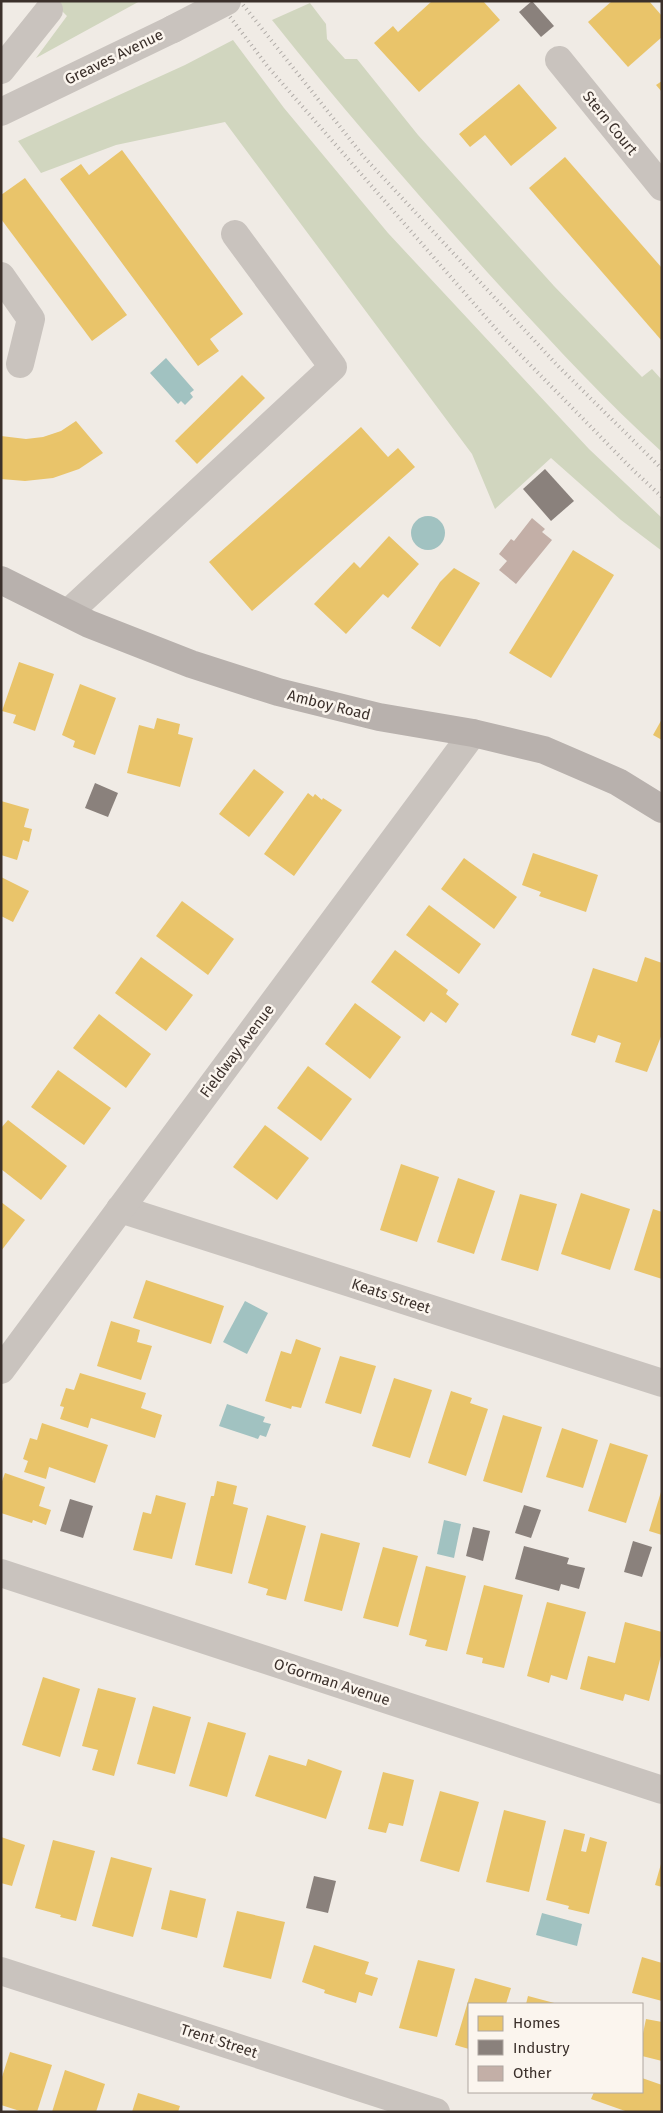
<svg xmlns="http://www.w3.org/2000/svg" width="663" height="2113" font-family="'Fira Sans',sans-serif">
<rect width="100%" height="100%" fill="#f0ebe5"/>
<g fill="#d1d6bf">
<path d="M52 1H140L36 58 67 16Z"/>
<path d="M310 3 326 24 327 39 345 59H357L418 135 463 185 554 286 642 377 652 369 662 380V452C600 396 544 334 488 273 414 190 341 107 272 20Z"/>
<path d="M233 40 284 108 388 233 589 449 662 518V551L621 520 551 458 495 509 472 454 225 122 116 145 41 173 18 141 185 65Z"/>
</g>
<g fill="#a1c2c1">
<path d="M166 358 194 390 190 393 193 397 185 405 181 401 178 404 150 373Z"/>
<circle cx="428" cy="533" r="17"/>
<path d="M245 1301 268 1313 247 1354 223 1342Z"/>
<path d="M227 1404 265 1417 263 1422 271 1424 266 1437 260 1435 258 1439 219 1426Z"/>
<path d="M444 1520 461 1524 454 1558 437 1554Z"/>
<path d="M542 1913 582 1924 577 1946 536 1935Z"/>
</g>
<g fill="#e9c46a">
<path d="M432 1H483L500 20 419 92 374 43 393 26 398 32Z"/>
<path d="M612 1H649L662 16V37L628 67 588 22Z"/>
<path d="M662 81V92L656 85Z"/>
<path d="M519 84 557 128 511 166 485 135 470 147 459 134Z"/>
<path d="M122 150 243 314 210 339 219 351 198 366 60 179 81 164 89 175Z"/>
<path d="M565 157 662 268V341L529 188Z"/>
<path d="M25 178 127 315 92 341 1 219V195Z"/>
<path d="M242 375 265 398 197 464 175 441Z"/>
<path d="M76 421 103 453 79 469 53 478 25 481 1 479V436L26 439 43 437 61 431Z"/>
<path d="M361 427 388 457 398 448 415 467 252 611 209 562Z"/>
<path d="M389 536 419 564 388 598 383 594 346 634 314 604 354 562 360 568Z"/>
<path d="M573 550 614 575 551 678 509 653Z"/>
<path d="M454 568 480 583 440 647 411 628 440 582Z"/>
<path d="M19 662 54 674 35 731 13 723 16 715 2 711Z"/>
<path d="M80 684 116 698 95 755 73 747 75 741 62 735Z"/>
<path d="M157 718 180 724 178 734 193 738 180 787 127 773 139 725 154 729Z"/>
<path d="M662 719V740L653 735Z"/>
<path d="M254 769 284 792 249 837 219 814Z"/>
<path d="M308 793 313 797 315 794 322 800 323 798 342 810 294 876 264 854Z"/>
<path d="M1 801 29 809 24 827 32 829 29 842 23 840 17 860 1 855Z"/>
<path d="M533 853 598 875 586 912 539 896 541 892 522 885Z"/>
<path d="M464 858 517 897 494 929 441 889Z"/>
<path d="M1 877 29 891 13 922 1 916Z"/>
<path d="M182 901 234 939 208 975 156 936Z"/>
<path d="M429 905 481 944 459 974 406 935Z"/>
<path d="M395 950 448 990 446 994 459 1004 446 1023 431 1012 424 1022 371 982Z"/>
<path d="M141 957 193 995 166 1031 115 993Z"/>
<path d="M645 957 662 963V1034L647 1072 615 1062 621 1043 598 1035 595 1043 571 1035 593 968 637 982Z"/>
<path d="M355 1003 401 1037 370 1079 325 1044Z"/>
<path d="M99 1014 151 1054 126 1088 73 1048Z"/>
<path d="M308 1066 352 1099 321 1141 277 1108Z"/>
<path d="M58 1070 111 1108 84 1145 31 1107Z"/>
<path d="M8 1120 67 1166 41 1200 1 1169V1128Z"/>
<path d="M265 1125 309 1158 277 1200 233 1167Z"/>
<path d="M401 1164 439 1177 417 1242 380 1230Z"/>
<path d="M458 1178 495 1191 474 1254 437 1242Z"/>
<path d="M581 1193 630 1209 610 1270 561 1254Z"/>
<path d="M520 1194 557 1204 538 1271 501 1260Z"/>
<path d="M1 1202 25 1220 1 1251Z"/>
<path d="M653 1209 662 1212V1279L634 1270Z"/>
<path d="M146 1280 224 1306 211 1344 133 1318Z"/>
<path d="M111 1321 140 1330 137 1342 152 1346 141 1380 97 1366Z"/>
<path d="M296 1339 321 1348 301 1408 292 1406 291 1409 265 1401 281 1351 291 1354Z"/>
<path d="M340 1356 376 1366 361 1414 325 1403Z"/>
<path d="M80 1373 146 1393 141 1408 162 1415 155 1438 91 1418 88 1428 60 1419 64 1407 60 1406 66 1388 74 1390Z"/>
<path d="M394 1378 432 1390 410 1458 372 1446Z"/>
<path d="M451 1391 472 1398 470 1403 488 1409 466 1476 428 1463Z"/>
<path d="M503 1415 542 1427 522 1493 483 1481Z"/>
<path d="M42 1423 108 1445 95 1483 49 1467 46 1479 24 1472 28 1461 23 1459 30 1438 37 1440Z"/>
<path d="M562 1428 598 1440 583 1488 546 1477Z"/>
<path d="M610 1443 648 1455 626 1523 588 1511Z"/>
<path d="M5 1473 45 1487 39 1506 51 1510 46 1525 33 1520 32 1523 1 1513V1484Z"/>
<path d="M217 1481 237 1486 233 1504 248 1508 232 1574 195 1565 211 1496H214Z"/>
<path d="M661 1492H662V1535L649 1531Z"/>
<path d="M156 1495 186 1503 172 1559 133 1550 143 1512 151 1514Z"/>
<path d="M267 1515 306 1526 286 1600 266 1595 268 1589 248 1583Z"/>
<path d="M321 1533 360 1543 342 1611 304 1601Z"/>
<path d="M383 1547 418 1556 398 1627 363 1618Z"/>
<path d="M426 1566 466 1576 447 1651 425 1646 427 1640 409 1635Z"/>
<path d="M484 1585 523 1595 504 1668 482 1663 483 1658 466 1654Z"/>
<path d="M547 1602 586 1612 567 1680 551 1675 549 1683 527 1676Z"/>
<path d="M625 1622 662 1632V1652L649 1701 625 1694 623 1701 580 1689 588 1656 615 1663Z"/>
<path d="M43 1677 80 1689 60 1757 22 1745Z"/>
<path d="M98 1688 136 1698 114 1776 92 1770 98 1750 82 1746Z"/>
<path d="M153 1706 191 1717 175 1774 137 1764Z"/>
<path d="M208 1722 246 1733 227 1797 189 1786Z"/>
<path d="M269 1755 306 1766 308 1759 342 1771 326 1819 255 1796Z"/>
<path d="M383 1772 414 1780 403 1826 389 1823 386 1833 368 1829Z"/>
<path d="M440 1791 479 1802 459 1872 420 1861Z"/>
<path d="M504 1810 546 1821 529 1892 486 1882Z"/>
<path d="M564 1829 585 1834 581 1851 586 1852 590 1837 607 1842 589 1914 568 1909 569 1906 546 1900Z"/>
<path d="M1 1837 25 1845 12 1886 1 1883Z"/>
<path d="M53 1840 95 1851 76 1921 60 1917 61 1915 35 1908Z"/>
<path d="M111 1857 152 1868 133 1937 92 1926Z"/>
<path d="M661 1864H662V1887L655 1885Z"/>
<path d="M170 1890 206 1899 197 1938 161 1929Z"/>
<path d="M237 1911 285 1922 271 1979 223 1967Z"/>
<path d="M314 1945 369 1962 365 1974 378 1978 372 1996 359 1992 356 2003 324 1993 325 1990 302 1982Z"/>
<path d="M642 1957 662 1963V2001L632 1993Z"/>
<path d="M418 1960 455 1969 437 2037 399 2028Z"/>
<path d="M475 1978 511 1988 506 2004H469V2049L455 2045Z"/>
<path d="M528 1996 558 2004H526Z"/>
<path d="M646 2019 662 2022V2061L642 2056V2038Z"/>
<path d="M10 2052 52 2065 37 2112H23L1 2105V2080Z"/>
<path d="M65 2070 105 2084 96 2112H52Z"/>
<path d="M642 2078 662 2085V2112H628L591 2099 594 2092H642Z"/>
<path d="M138 2093 180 2106 178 2112H132Z"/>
</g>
<g fill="#8a817c">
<path d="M532 1 554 26 541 37 519 12Z"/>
<path d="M545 469 574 501 551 521 523 489Z"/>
<path d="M95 783 118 793 108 817 85 808Z"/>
<path d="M70 1499 93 1506 83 1538 60 1531Z"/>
<path d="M524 1505 541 1510 531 1538 515 1533Z"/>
<path d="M473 1527 490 1531 483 1561 466 1556Z"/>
<path d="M633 1541 652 1547 642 1577 624 1572Z"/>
<path d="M524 1546 569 1558 567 1564 585 1568 579 1589 561 1584 559 1591 515 1579Z"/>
<path d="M314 1876 336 1881 328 1913 306 1908Z"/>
</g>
<path fill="#c3afa7" d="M532 518 545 529 542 532 552 540 516 584 499 570 507 561 499 554 511 539 514 541Z"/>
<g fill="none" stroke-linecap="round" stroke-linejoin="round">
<g stroke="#c9c3be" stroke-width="28">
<path d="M559 60 662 187"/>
<path d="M1 70 49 10"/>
<path d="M1 112 173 29"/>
<path d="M1 276 31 319 20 364"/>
<path d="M68 613 333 367 235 234"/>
<path d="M120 1209 662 1383"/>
<path d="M1 1370 473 733"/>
<path d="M1 1573 662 1790"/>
<path d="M1 1971 436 2112"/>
</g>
<path stroke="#b8b1ad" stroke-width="28" d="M1 580 89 624 191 664 278 692 379 717 473 733 544 750 618 782 662 809"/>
<g stroke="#b1aca8" stroke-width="4" stroke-dasharray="1 4" stroke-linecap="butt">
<path d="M218 1 268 67 503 337 634 471 662 497"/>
<path d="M240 1 364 157 558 366 662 469"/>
</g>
<path stroke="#c9c3be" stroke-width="28" d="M173 29 227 1"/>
</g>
<g text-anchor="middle" stroke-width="5" stroke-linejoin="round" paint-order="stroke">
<g font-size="15" fill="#3b302b" stroke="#fbf5ee">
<text transform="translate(114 57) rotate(-26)" y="5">Greaves Avenue</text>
<text transform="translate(610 123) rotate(51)" y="5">Stern Court</text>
<text transform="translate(329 705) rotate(14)" y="5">Amboy Road</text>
<text transform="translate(237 1051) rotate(-53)" y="5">Fieldway Avenue</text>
<text transform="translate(391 1296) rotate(18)" y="5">Keats Street</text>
<text transform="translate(332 1682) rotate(18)" y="5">O'Gorman Avenue</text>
<text transform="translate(219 2041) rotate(18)" y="5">Trent Street</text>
</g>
</g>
<rect width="663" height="2113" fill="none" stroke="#3b302b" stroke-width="5"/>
<rect x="468" y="2003" width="175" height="90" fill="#fbf5ee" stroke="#aea6a0"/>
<rect x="478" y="2016" width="25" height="15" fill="#e9c46a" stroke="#aea6a0"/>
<text x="513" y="2028" font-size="15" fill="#3b302b">Homes</text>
<rect x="478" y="2040" width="25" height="15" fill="#8a817c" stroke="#aea6a0"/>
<text x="513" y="2053" font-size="15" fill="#3b302b">Industry</text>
<rect x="478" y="2066" width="25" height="15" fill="#c3afa7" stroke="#aea6a0"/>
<text x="513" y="2078" font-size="15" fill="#3b302b">Other</text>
</svg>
